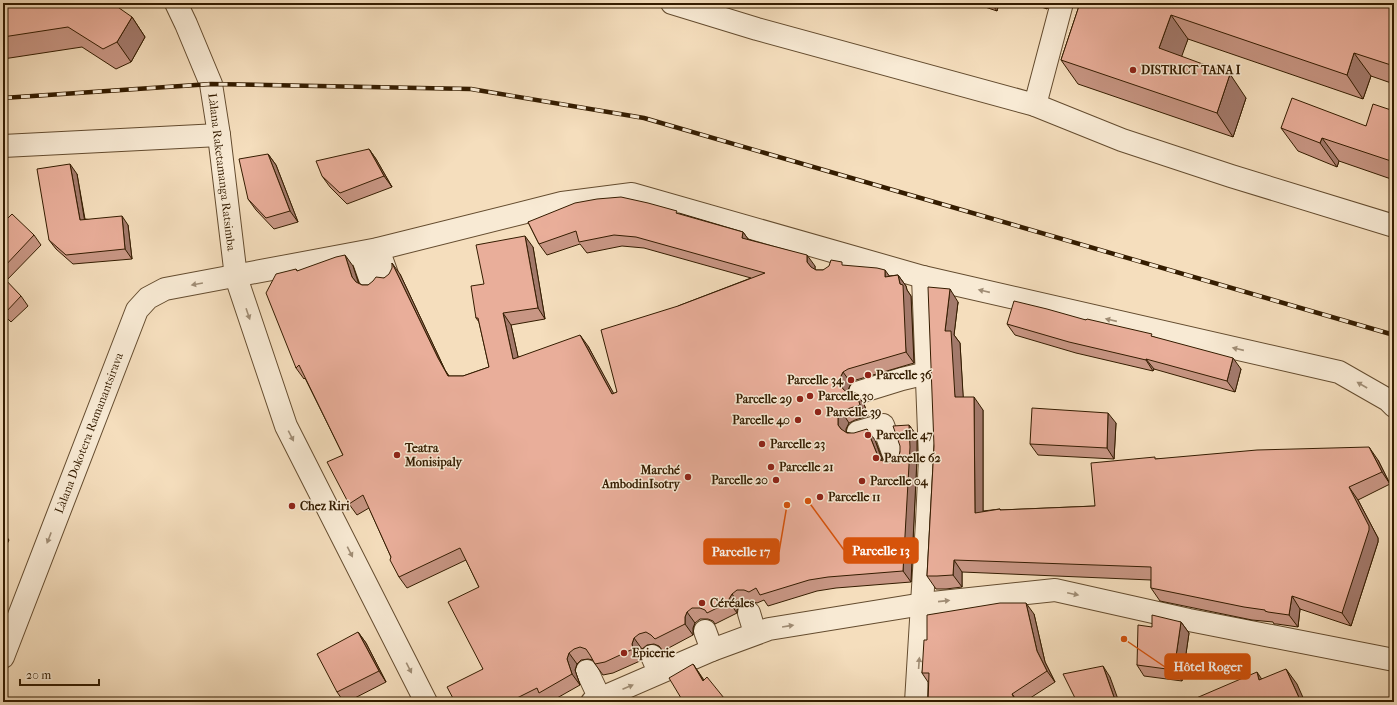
<svg xmlns="http://www.w3.org/2000/svg" width="1397" height="705" font-family="'IM FELL French Canon',serif">
<rect width="100%" height="100%" fill="#f5debd"/>
<filter id="stains"><feTurbulence type="fractalNoise" baseFrequency=".005" numOctaves="4"/><feColorMatrix values="0 0 0 0 .2 0 0 0 0 .09 0 0 0 0 .02 0 0 0 .5 -.17"/></filter>
<radialGradient id="worn" r=".72"><stop offset=".6" stop-color="#630" stop-opacity="0"/><stop offset="1" stop-color="#630" stop-opacity=".3"/></radialGradient>
<g fill="none" stroke-linecap="round" stroke-linejoin="round">
<g stroke="#644c2f" stroke-width="24">
<g id="minor">
<path d="M176 3 186 24 211 84 219 135 236 277 286 426 426 702"/>
<path d="M672 3 757 29 1035 105 1062 3"/>
<path d="M1035 105 1122 140 1231 176 1394 226"/>
<path d="M3 146 219 135"/>
<path d="M378 249 388 277"/>
<path d="M361 253 372 284"/>
<path d="M860 392 902 379 927 373"/>
<path d="M858 432 883 425 896 461"/>
<path d="M749 613 755 633"/>
<path d="M705 631 712 650"/>
<path d="M652 656 659 672"/>
<path d="M3 657 137 310 148 298 165 289 378 249 562 203 632 194 923 277 1339 372 1388 400 1394 406"/>
<path d="M587 671 600 699"/>
<path d="M592 702 712 650 769 629 923 604 1055 590 1189 620 1394 660"/>
<path d="M916 702 927 522 930 458 923 277"/>
</g>
</g>
<use href="#minor" stroke="#f8ead4" stroke-width="22"/>
<g stroke="#341c00" stroke-width="4.5">
<path id="rail" d="M3 98 211 84 471 89 644 118 1394 335"/>
</g>
<use href="#rail" stroke="#f8ead4" stroke-width="3" stroke-dasharray="9" stroke-linecap="butt"/>
</g>
<g fill="#c89684" stroke="#341c00">
<path d="M3 3 132 17 145 37 131 62 116 69 82 47 3 59Z"/>
<path d="M973 3H999L997 11Z"/>
<path d="M1030 3H1049L1047 9Z"/>
<path d="M1080 3H1394V84L1371 76 1363 99 1188 39 1181 56 1246 98 1233 137 1078 84 1061 60Z"/>
<path d="M1394 111V180L1339 161 1337 167 1298 151 1281 128 1366 126Z"/>
<path d="M369 149 376 159 392 187 347 204 330 187 322 176Z"/>
<path d="M268 154 276 165 298 222 274 229 256 210 248 199Z"/>
<path d="M77 174 85 219 128 225 132 259 73 264 56 249 49 240Z"/>
<path d="M679 213 743 232 748 239 815 266V269L816 270H823L845 266 889 276 898 275 906 286 907 290 911 296 914 363 856 380 851 383 848 390V392L864 404 868 416 855 420 849 423 846 429V432L875 440 883 460 886 462 893 461 898 458 909 425 917 436V458L911 582 836 588 817 591 768 606 764 600 757 603 751 601H745L740 605 737 610V613L715 624 713 621 708 619H700L695 623 693 628V635L663 651 659 646 654 644 647 645 642 649 640 655V661L613 673 603 675 595 664 593 660 588 659 581 660 577 664 575 670 580 685 550 702H546L544 700 539 702H455L483 669 479 587 466 560 407 588 399 577 391 557 369 508 357 515 349 504 343 455 305 378 304 379 296 368V269L297 271 353 266 359 283 362 285H368L384 278 400 274 445 370 449 376H463L489 367 479 322 476 318 484 284 533 247 545 319 511 325 518 357 588 346 613 394 617 392 678 306 751 278 644 248 622 246 587 253 580 244 547 255 539 244 528 222Z"/>
<path d="M3 223 34 235 41 245 6 281 21 296 28 306 11 322 3 314Z"/>
<path d="M958 302 954 335 960 343 963 397 983 410V511L1000 509 1001 510 1095 506 1156 459 1378 460 1390 484 1358 500 1378 538V542L1351 626 1300 609 1298 627 1277 624H1274L1273 622 1252 620 1160 601 1151 588V580L962 572V587L946 589H936L927 576 934 446Z"/>
<path d="M1086 320 1154 337 1241 369 1235 392 1154 369 1153 371 1076 353 1015 335 1007 324Z"/>
<path d="M1116 423 1114 459 1038 455 1030 444Z"/>
<path d="M1034 614 1045 662 1055 682 1024 702H928V682L922 673 927 640Z"/>
<path d="M1181 622 1189 633 1182 681 1144 676 1137 665 1152 627Z"/>
<path d="M358 632 366 643 386 682 347 702H344L337 692Z"/>
<path d="M693 664 704 680 724 698 727 702H681V698Z"/>
</g>
<g fill="#a37a6c" stroke="#341c00">
<path d="M991 3H999L997 11Z"/>
<path d="M1043 3H1049L1047 9Z"/>
<path d="M1171 15 1188 39 1176 72 1159 48Z"/>
<path d="M132 17 145 37 131 62 117 42Z"/>
<path d="M1354 53 1371 76 1363 99 1347 75Z"/>
<path d="M1230 74 1246 98 1233 137 1217 113Z"/>
<path d="M1322 138 1339 161 1337 167 1320 143Z"/>
<path d="M369 149 376 159 392 187 384 176Z"/>
<path d="M268 154 276 165 298 222 290 211Z"/>
<path d="M70 164 77 174 86 229 80 220Z"/>
<path d="M122 216 128 225 132 259 125 249Z"/>
<path d="M743 232 751 243 742 238Z"/>
<path d="M525 236 533 247 545 319 538 308Z"/>
<path d="M345 255 353 266 360 288 352 277Z"/>
<path d="M807 255 815 266V273L807 262Z"/>
<path d="M392 263 400 274 445 370 456 387 448 376 438 358Z"/>
<path d="M885 270 893 281 885 277Z"/>
<path d="M898 275 906 286 907 290 911 296 914 363 906 352 900 284Z"/>
<path d="M950 289 958 302 954 335 960 343 964 410 955 397 945 331Z"/>
<path d="M503 313 511 325 521 370 513 359Z"/>
<path d="M580 335 588 346 620 405 612 394Z"/>
<path d="M1233 358 1241 369 1235 392 1227 381Z"/>
<path d="M1146 359 1154 369 1153 371 1146 360Z"/>
<path d="M843 372 851 383 848 390V396L840 385V378Z"/>
<path d="M856 393 864 404 868 416 860 405Z"/>
<path d="M974 397 983 410V525L975 513Z"/>
<path d="M842 412 849 423 846 429V436L838 425V418Z"/>
<path d="M1108 413 1116 423 1114 459 1107 448Z"/>
<path d="M909 425 917 436V458L911 582 903 571Z"/>
<path d="M867 429 875 440 884 466 877 454Z"/>
<path d="M1369 447 1378 460 1390 484 1382 472Z"/>
<path d="M1349 487 1358 500 1378 538V542L1351 626 1342 613Z"/>
<path d="M3 532 9 540 3 552Z"/>
<path d="M954 560 962 572V587L953 575Z"/>
<path d="M732 594 740 605 737 610V613L729 602V599Z"/>
<path d="M1292 596 1300 609 1298 627 1289 615Z"/>
<path d="M1026 603 1034 614 1045 662 1055 682 1047 671 1037 651Z"/>
<path d="M687 612 695 623 693 628V635L685 624V617Z"/>
<path d="M1181 622 1189 633 1182 681 1174 670Z"/>
<path d="M358 632 366 643 386 682 379 671Z"/>
<path d="M634 638 642 649 640 655V661L633 649 632 644Z"/>
<path d="M569 653 577 664 575 670 580 685 572 674 567 659Z"/>
<path d="M693 664 699 673 709 690 703 681Z"/>
<path d="M1103 666 1110 677 1119 702H1116L1115 700Z"/>
<path d="M1286 669 1297 684 1305 702H1301Z"/>
<path d="M1257 672 1267 687 1259 680Z"/>
<path d="M1012 694 1018 702H1016Z"/>
</g>
<g fill="#e9ae9a" stroke="#341c00">
<path d="M3 3H112L132 17 117 42 103 49 68 27 3 37Z"/>
<path d="M1080 3H1394V66L1354 53 1347 75 1171 15 1159 48 1230 74 1217 113 1061 60Z"/>
<path d="M1292 98 1366 126 1373 104 1394 111V162L1322 138 1320 143 1281 128Z"/>
<path d="M369 149 384 176 340 193 322 176 316 161Z"/>
<path d="M268 154 290 211 266 218 248 199 239 159Z"/>
<path d="M70 164 80 220 122 216 125 249 66 255 49 240 37 169Z"/>
<path d="M621 197 648 203 677 211 676 213 743 232 742 238 807 255V262L811 267 816 270H823L829 266 831 260 842 262V265L877 268 885 270V277L898 275 900 284 903 285 906 352 848 369 843 372 840 378V385L844 390 849 393H856L860 405 847 409 842 412 838 418V425L841 429 847 433H854L867 429 877 454 880 460 886 462 893 461 898 458 900 452V446L893 426 909 425 910 447 903 571 828 577 809 580 760 595 756 588 749 592 744 590H737L732 594 729 599V602L707 613 705 610 700 608H692L687 612 685 617V624L655 639 651 635 646 632 639 634 634 638 632 644 633 649 605 662 595 664 590 655 586 649 580 647 574 649 569 653 567 659 572 674 539 693 537 688 509 702H455L447 687 483 669 448 602 479 587 460 548 399 577 390 560 391 557 363 495 349 504 327 462 343 455 299 365 296 368 266 293 276 274 296 269 297 271 336 257 345 255 352 277 356 282 362 285H368L373 281 376 277 384 278 389 274 392 268V263L438 358 448 376H463L489 367 478 318H476L471 286 484 284 476 245 525 236 538 308 503 313 513 359 580 335 612 394 617 392 601 330 678 306 765 273 636 237 614 235 579 242 576 231 539 244 528 222 575 203 597 199Z"/>
<path d="M12 214 34 235 3 268V223Z"/>
<path d="M3 277 21 296 5 313 3 311Z"/>
<path d="M928 287 950 289 945 331H951L955 397H974L975 513 1000 509V510L1095 506 1091 463 1155 457V459L1257 450 1369 447 1382 472 1349 487 1369 526V530L1342 613 1292 596 1289 615 1268 612 1265 611V610L1244 607 1151 588V567L954 560 953 575 937 576H927L934 446Z"/>
<path d="M1014 301 1047 309 1086 320 1087 319 1152 334 1151 336 1233 358 1227 381 1146 359V360L1069 342 1007 324Z"/>
<path d="M1032 408 1108 413 1107 448 1030 444Z"/>
<path d="M1000 603H1026L1037 651 1047 671 1012 694 1016 702H928L929 673H922L924 640H927V615Z"/>
<path d="M1152 615 1181 622 1174 670 1137 665 1138 625 1152 627Z"/>
<path d="M358 632 379 671 337 692 317 654Z"/>
<path d="M693 664 703 681 707 677 724 698 718 702H681L679 700 681 698 669 678Z"/>
<path d="M1103 666 1115 700 1112 702H1077L1063 674Z"/>
<path d="M1286 669 1301 702H1187L1257 672 1259 680Z"/>
</g>
<defs><path id="oneway-solid" d="M-6-.8H1V-3.2L6.5 0L1 3.2V.8H-6Z"/></defs>
<g fill="#a08d75">
<use href="#oneway-solid" transform="translate(197 284) rotate(170)"/>
<use href="#oneway-solid" transform="translate(984 291) rotate(-167)"/>
<use href="#oneway-solid" transform="translate(248 314) rotate(71)"/>
<use href="#oneway-solid" transform="translate(1111 320) rotate(-167)"/>
<use href="#oneway-solid" transform="translate(1238 349) rotate(-167)"/>
<use href="#oneway-solid" transform="translate(1362 385) rotate(-150)"/>
<use href="#oneway-solid" transform="translate(291 436) rotate(63)"/>
<use href="#oneway-solid" transform="translate(49 538) rotate(111)"/>
<use href="#oneway-solid" transform="translate(350 552) rotate(63)"/>
<use href="#oneway-solid" transform="translate(1073 594) rotate(12)"/>
<use href="#oneway-solid" transform="translate(944 601) rotate(-6)"/>
<use href="#oneway-solid" transform="translate(788 626) rotate(-9)"/>
<use href="#oneway-solid" transform="translate(919 663) rotate(-86)"/>
<use href="#oneway-solid" transform="translate(409 668) rotate(63)"/>
<use href="#oneway-solid" transform="translate(628 687) rotate(-23)"/>
</g>
<g fill="#8f2418" stroke="#f8ead4" stroke-width="1.5">
<circle cx="1133" cy="70" r="4"/>
<circle cx="868" cy="375" r="4"/>
<circle cx="851" cy="380" r="4"/>
<circle cx="810" cy="396" r="4"/>
<circle cx="800" cy="399" r="4"/>
<circle cx="818" cy="412" r="4"/>
<circle cx="798" cy="420" r="4"/>
<circle cx="868" cy="435" r="4"/>
<circle cx="762" cy="444" r="4"/>
<circle cx="397" cy="455" r="4"/>
<circle cx="876" cy="458" r="4"/>
<circle cx="771" cy="467" r="4"/>
<circle cx="688" cy="477" r="4"/>
<circle cx="776" cy="480" r="4"/>
<circle cx="862" cy="481" r="4"/>
<circle cx="820" cy="497" r="4"/>
<circle cx="292" cy="506" r="4"/>
<circle cx="702" cy="603" r="4"/>
<circle cx="624" cy="653" r="4"/>
</g>
<g text-anchor="middle" stroke-width="3" stroke-linejoin="round" paint-order="stroke">
<g font-size="12" font-weight="bold" fill="#341c00" stroke="#f8ead4" text-anchor="start">
<text x="1141" y="74">DISTRICT TANA I</text>
<text x="876" y="379">Parcelle 36</text>
<text x="843" y="384" text-anchor="end">Parcelle 34</text>
<text x="818" y="400">Parcelle 30</text>
<text x="792" y="403" text-anchor="end">Parcelle 29</text>
<text x="826" y="416">Parcelle 39</text>
<text x="790" y="424" text-anchor="end">Parcelle 40</text>
<text x="876" y="439">Parcelle 47</text>
<text x="770" y="448">Parcelle 23</text>
<text x="405" y="452">Teatra<tspan x="405" dy="14">Monisipaly</tspan></text>
<text x="884" y="462">Parcelle 62</text>
<text x="779" y="471">Parcelle 21</text>
<text x="680" y="474" text-anchor="end">Marché<tspan x="680" dy="14">AmbodinIsotry</tspan></text>
<text x="768" y="484" text-anchor="end">Parcelle 20</text>
<text x="870" y="485">Parcelle 04</text>
<text x="828" y="501">Parcelle 11</text>
<text x="300" y="510">Chez Riri</text>
<text x="710" y="607">Céréales</text>
<text x="632" y="657">Epicerie</text>
</g>
<g font-size="12" fill="#341c00" stroke="#f8ead4">
<text transform="translate(222 172) rotate(83)" y="4">Làlana Raketamanga Ratsimba</text>
<text transform="translate(89 433) rotate(-69)" y="4">Làlana Dokotera Ramanantsirava</text>
</g>
</g>
<path fill="none" stroke="#d6530b" stroke-width="1.5" d="M808 501L844 550M787 505L779 552M1124 639L1165 667"/>
<g fill="#d6530b" stroke="#f8ead4" stroke-width="1.5">
<circle cx="808" cy="501" r="4"/>
<circle cx="787" cy="505" r="4"/>
<circle cx="1124" cy="639" r="4"/>
</g>
<g fill="#d6530b" stroke="#d6530b" stroke-width="1.5">
<rect x="844" y="538" width="74" height="25" rx="4"/>
<rect x="704" y="539" width="75" height="25" rx="4"/>
<rect x="1165" y="654" width="85" height="25" rx="4"/>
</g>
<g font-size="13" text-anchor="middle" font-weight="bold" fill="#fff">
<text x="881" y="555">Parcelle 13</text>
<text x="741" y="556">Parcelle 17</text>
<text x="1208" y="671">Hôtel Roger</text>
</g>
<rect width="1397" height="705" fill="none" stroke="#f5debd" stroke-width="16"/>
<rect x="4" y="4" width="1389" height="697" fill="none" stroke="#341c00" stroke-width="2"/>
<rect x="8" y="8" width="1381" height="689" fill="none" stroke="#341c00"/>
<path d="M20 679v6h79v-6" fill="none" stroke="#341c00" stroke-width="2"/>
<text x="26" y="679" font-size="12" fill="#341c00" stroke="#f8ead4" stroke-width="3" paint-order="stroke">20 m</text>
<rect width="100%" height="100%" filter="url(#stains)"/>
<rect width="100%" height="100%" fill="url(#worn)"/>
</svg>
